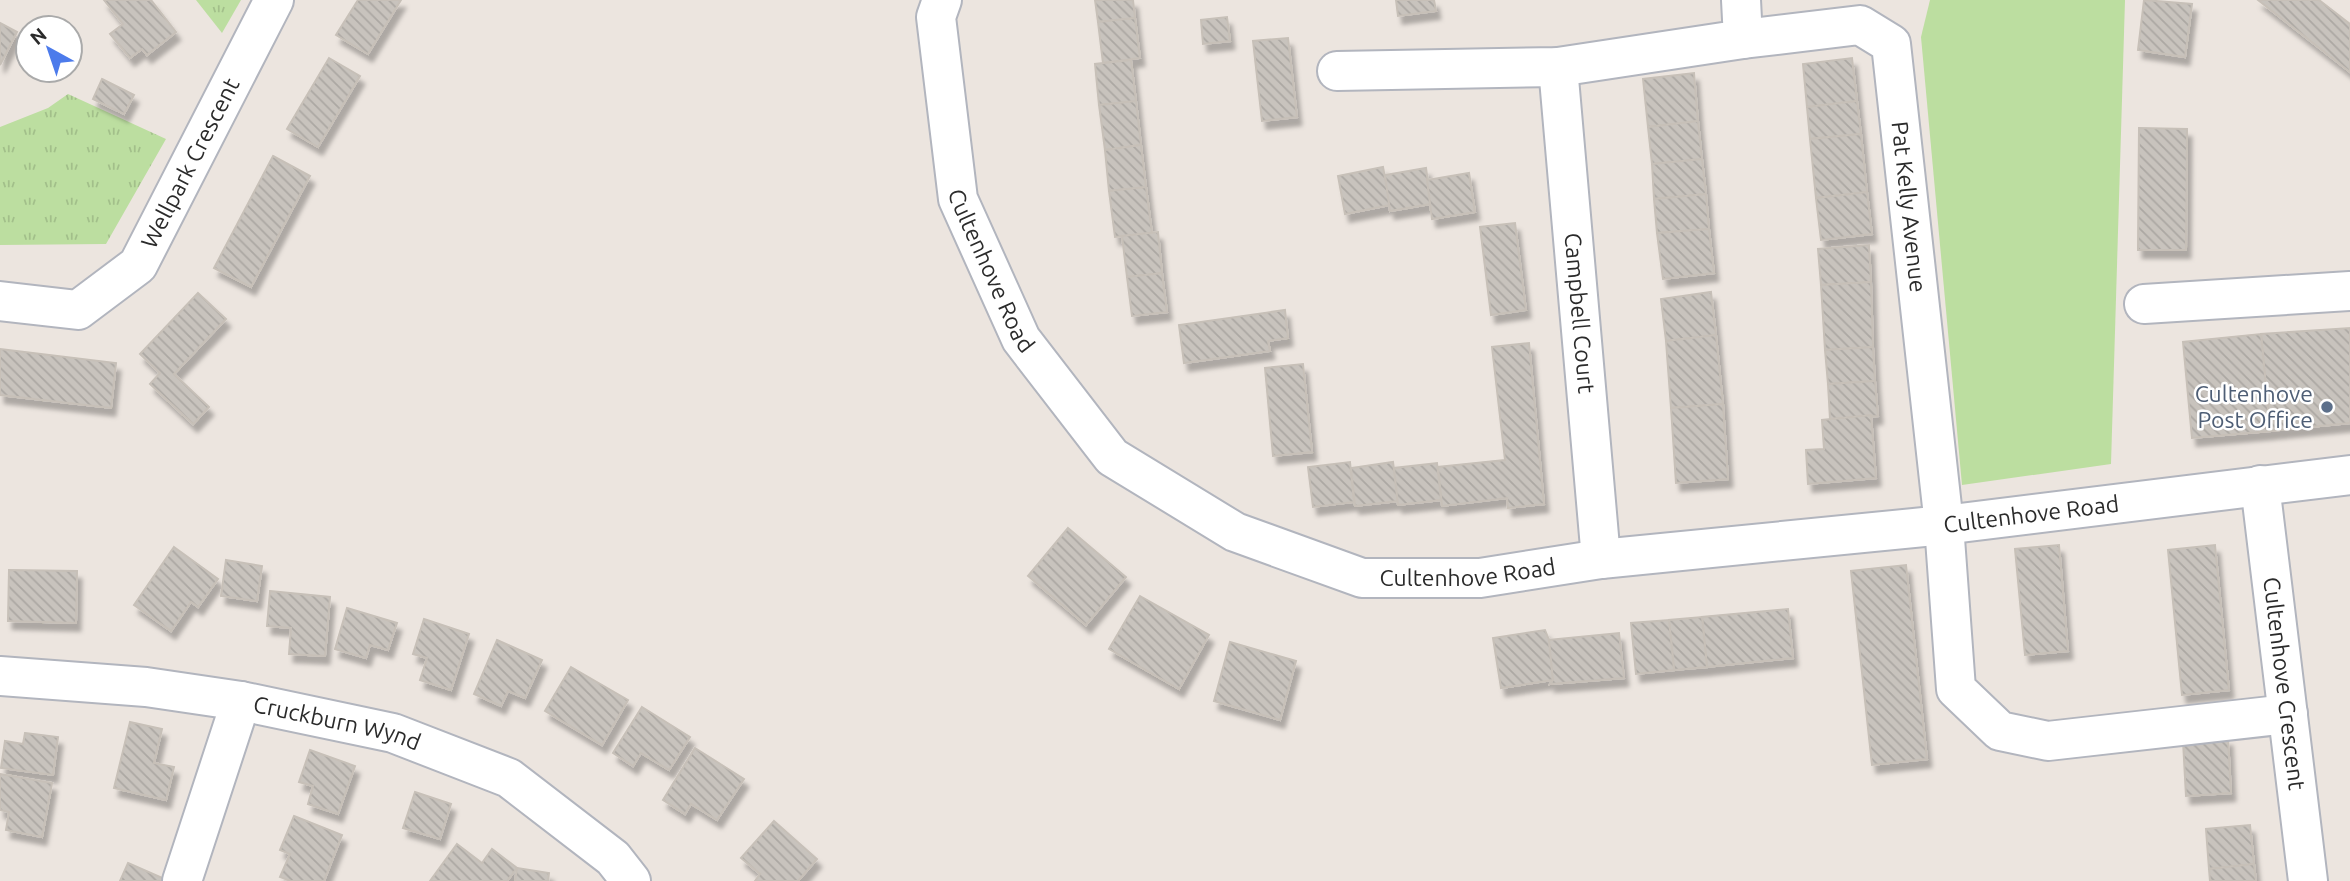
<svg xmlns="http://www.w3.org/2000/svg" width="2350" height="881" font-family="Ubuntu,sans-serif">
<defs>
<pattern id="grass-tufts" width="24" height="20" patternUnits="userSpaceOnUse" patternTransform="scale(1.75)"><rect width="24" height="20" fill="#bcdea0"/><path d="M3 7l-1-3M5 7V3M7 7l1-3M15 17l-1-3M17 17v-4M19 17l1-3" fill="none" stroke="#a2bf8a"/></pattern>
<pattern id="building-back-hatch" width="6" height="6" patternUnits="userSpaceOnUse" patternTransform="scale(1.75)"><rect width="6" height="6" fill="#c8c3bd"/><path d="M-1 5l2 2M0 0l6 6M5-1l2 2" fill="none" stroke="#aca8a3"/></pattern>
<filter id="shadow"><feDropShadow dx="4.5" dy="8" stdDeviation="2" flood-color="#0004"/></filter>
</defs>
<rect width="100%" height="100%" fill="#ece5df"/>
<g fill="url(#grass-tufts)">
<path d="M196 0H241L222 33Z"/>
<path d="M68 94 166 139 106 244 0 245V127L48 108Z"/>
</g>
<path fill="#bcdea0" d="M1930 0H2125L2111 464 1962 485 1921 37Z"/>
<g fill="url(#building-back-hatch)" stroke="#c7c0b8" stroke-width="2" filter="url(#shadow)">
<path d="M104 0H151L176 32 147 55 142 49 130 58 110 34 123 24Z"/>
<path d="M358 0H401L368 54 336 35Z"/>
<path d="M1095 0H1133L1135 18 1098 22Z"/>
<path d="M1396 0H1434L1436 11 1398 16Z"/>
<path d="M2144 0 2192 4 2185 57 2138 50Z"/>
<path d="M2258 0H2319L2350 24V72Z"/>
<path d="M1227 17 1230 41 1203 44 1201 20Z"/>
<path d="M1135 18 1140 58 1103 63 1098 22Z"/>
<path d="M0 23 17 32 0 65Z"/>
<path d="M1288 38 1297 117 1262 121 1253 41Z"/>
<path d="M329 58 360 76 318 147 287 129Z"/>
<path d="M1852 58 1857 101 1807 107 1803 64Z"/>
<path d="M1131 60 1136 101 1099 105 1095 64Z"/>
<path d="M1694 73 1698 121 1648 127 1643 79Z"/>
<path d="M102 79 134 95 124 114 93 99Z"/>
<path d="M1136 101 1141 145 1105 150 1099 105Z"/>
<path d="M1857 101 1861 134 1810 139 1807 107Z"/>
<path d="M1698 121 1702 159 1652 164 1648 127Z"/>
<path d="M2139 128 2187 129 2186 250H2138Z"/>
<path d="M1861 134 1867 192 1816 198 1810 139Z"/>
<path d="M1141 145 1146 187 1109 191 1105 150Z"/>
<path d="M273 156 310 176 251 287 214 268Z"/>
<path d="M1702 159 1706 194 1654 199 1652 164Z"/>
<path d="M1383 167 1390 205 1345 214 1338 176Z"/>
<path d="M1426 168 1431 204 1390 211 1385 175Z"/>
<path d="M1469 173 1475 212 1432 219 1427 180Z"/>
<path d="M1146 187 1152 233 1115 237 1109 191Z"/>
<path d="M1867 192 1872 234 1821 240 1816 198Z"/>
<path d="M1706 194 1709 229 1657 233 1654 199Z"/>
<path d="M1515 223 1526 310 1491 315 1480 227Z"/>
<path d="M1709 229 1714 273 1663 279 1657 233Z"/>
<path d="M1158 232 1162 273 1127 277 1122 236Z"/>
<path d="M1869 245 1871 282 1821 285 1818 249Z"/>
<path d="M1162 273 1167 312 1132 316 1127 277Z"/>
<path d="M1871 282 1873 347 1825 350 1821 285Z"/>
<path d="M1711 292 1716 335 1666 341 1661 299Z"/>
<path d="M198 293 226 319 174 374 209 407 193 424 150 384 160 373 140 354Z"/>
<path d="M1285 310 1288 338 1268 341 1270 351 1184 363 1179 325Z"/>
<path d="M2350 328V423L2270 431 2261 334Z"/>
<path d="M2261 334 2270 431 2192 438 2183 342Z"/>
<path d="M1716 335 1723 404 1671 408 1666 341Z"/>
<path d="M1529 343 1544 504 1508 508 1507 498 1442 506 1438 467 1505 460 1492 347Z"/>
<path d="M1873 347 1875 381 1828 384 1825 350Z"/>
<path d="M0 349 116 363 111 408 0 395Z"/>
<path d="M1303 364 1312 452 1273 456 1265 368Z"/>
<path d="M1875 381 1878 416 1830 419 1828 384Z"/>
<path d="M1723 404 1728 479 1676 483 1671 408Z"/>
<path d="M1871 415 1876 478 1808 484 1806 450 1824 449 1822 420Z"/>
<path d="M1350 462 1354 502 1313 507 1308 467Z"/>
<path d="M1393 462 1398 501 1355 506 1351 468Z"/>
<path d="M1437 463 1441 500 1398 505 1394 468Z"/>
<path d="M1068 528 1126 577 1086 625 1028 576Z"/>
<path d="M2059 545 2068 651 2025 655 2015 549Z"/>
<path d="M2215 545 2229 690 2182 695 2168 550Z"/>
<path d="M174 547 218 579 198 607 191 602 171 631 134 605Z"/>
<path d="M226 560 262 566 257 601 221 596Z"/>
<path d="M1906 565 1927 759 1872 765 1851 571Z"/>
<path d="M9 570 77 571 76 623 8 621Z"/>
<path d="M270 591 330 597 325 656 289 654 291 628 267 626Z"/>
<path d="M1140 596 1209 635 1179 689 1109 649Z"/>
<path d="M347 608 397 623 388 650 370 645 366 658 335 649Z"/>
<path d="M1788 609 1793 658 1707 667 1702 617Z"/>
<path d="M1702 617 1707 667 1674 670 1669 620Z"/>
<path d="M424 619 469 634 451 690 420 680 427 658 413 654Z"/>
<path d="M1669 620 1674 670 1636 674 1631 623Z"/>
<path d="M1545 630 1549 640 1553 680 1501 688 1493 638Z"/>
<path d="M1619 633 1624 678 1550 684 1553 680 1549 640Z"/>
<path d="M497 640 542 660 525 698 508 691 501 706 474 694Z"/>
<path d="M1230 642 1296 661 1280 720 1214 701Z"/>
<path d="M571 667 628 700 602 745 545 711Z"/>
<path d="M642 707 690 737 669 770 641 753 633 766 613 753Z"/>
<path d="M130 722 162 729 154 763 174 767 166 800 114 788Z"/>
<path d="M25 733 58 737 53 775 1 768 5 741 23 744Z"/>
<path d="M2228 738 2231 793 2186 796 2183 741Z"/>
<path d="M695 748 744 779 717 820 691 804 685 814 663 800Z"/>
<path d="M310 750 355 766 338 814 308 804 313 786 299 782Z"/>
<path d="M0 774 52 783 42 837 6 830 9 812 0 810Z"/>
<path d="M415 792 451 804 440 839 403 828Z"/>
<path d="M294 816 342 835 324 881H291L280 877 290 854 280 850Z"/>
<path d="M774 821 817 859 798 881H755L760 874 741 858Z"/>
<path d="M2250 825 2254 864 2209 869 2206 829Z"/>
<path d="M457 844 482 863 492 849 517 868 507 881H430Z"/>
<path d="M128 863 169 881H120Z"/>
<path d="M2254 864 2256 881H2210L2209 869Z"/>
<path d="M517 868 549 873 548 881H515Z"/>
</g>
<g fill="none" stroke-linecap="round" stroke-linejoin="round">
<g stroke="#b2b5be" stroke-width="42">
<g id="street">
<path id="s1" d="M942 0 936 17 958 199 1021 339 1112 457 1235 532 1362 578H1480L1601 559 1944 525 2350 475"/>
<path id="s2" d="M1743 39 1860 25 1891 44 1944 525 1956 689 2000 731 2048 741 2288 714"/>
<path id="s3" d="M1558 67 1601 559"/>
<path d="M1337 71 1558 67 1743 39 1741 0"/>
<path id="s4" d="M0 301 78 310 138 265 274 0"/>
<path d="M2144 304 2350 291"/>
<path id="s5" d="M2260 485 2308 881"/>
<path id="s6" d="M0 676 146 687 241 701 393 733 509 778 613 858 631 881"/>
<path d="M182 881 241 701"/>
</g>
</g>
<use href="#street" stroke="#fff" stroke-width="38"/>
</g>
<circle fill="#5c6f8a" stroke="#fff" stroke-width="2.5" cx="2327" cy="407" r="7"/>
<g text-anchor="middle" stroke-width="5" stroke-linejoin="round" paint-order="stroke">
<g font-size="23" fill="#2b2b2b" stroke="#fff">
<text dy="8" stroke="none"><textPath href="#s4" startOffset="268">Wellpark Crescent</textPath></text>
<text dy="8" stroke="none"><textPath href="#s2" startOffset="318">Pat Kelly Avenue</textPath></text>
<text dy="8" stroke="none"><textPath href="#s1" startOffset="280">Cultenhove Road</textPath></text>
<text dy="8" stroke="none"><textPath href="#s3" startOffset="247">Campbell Court</textPath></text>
<text dy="8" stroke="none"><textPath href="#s1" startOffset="1456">Cultenhove Road</textPath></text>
<text dy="8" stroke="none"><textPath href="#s1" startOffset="889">Cultenhove Road</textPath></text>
<text dy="8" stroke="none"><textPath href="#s5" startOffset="200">Cultenhove Crescent</textPath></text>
<text dy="8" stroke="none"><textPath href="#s6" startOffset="341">Cruckburn Wynd</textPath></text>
</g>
<g font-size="23" fill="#4e5e75" stroke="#fff" text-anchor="end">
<text x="2313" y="402">Cultenhove<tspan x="2313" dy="26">Post Office</tspan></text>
</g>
</g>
<g transform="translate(49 49) rotate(320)"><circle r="33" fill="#ffffff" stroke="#aaaaaa" stroke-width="2"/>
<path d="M0-5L12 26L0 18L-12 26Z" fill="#4c7beb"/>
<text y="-10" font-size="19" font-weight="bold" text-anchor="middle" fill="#2b2b2b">N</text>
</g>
</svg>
